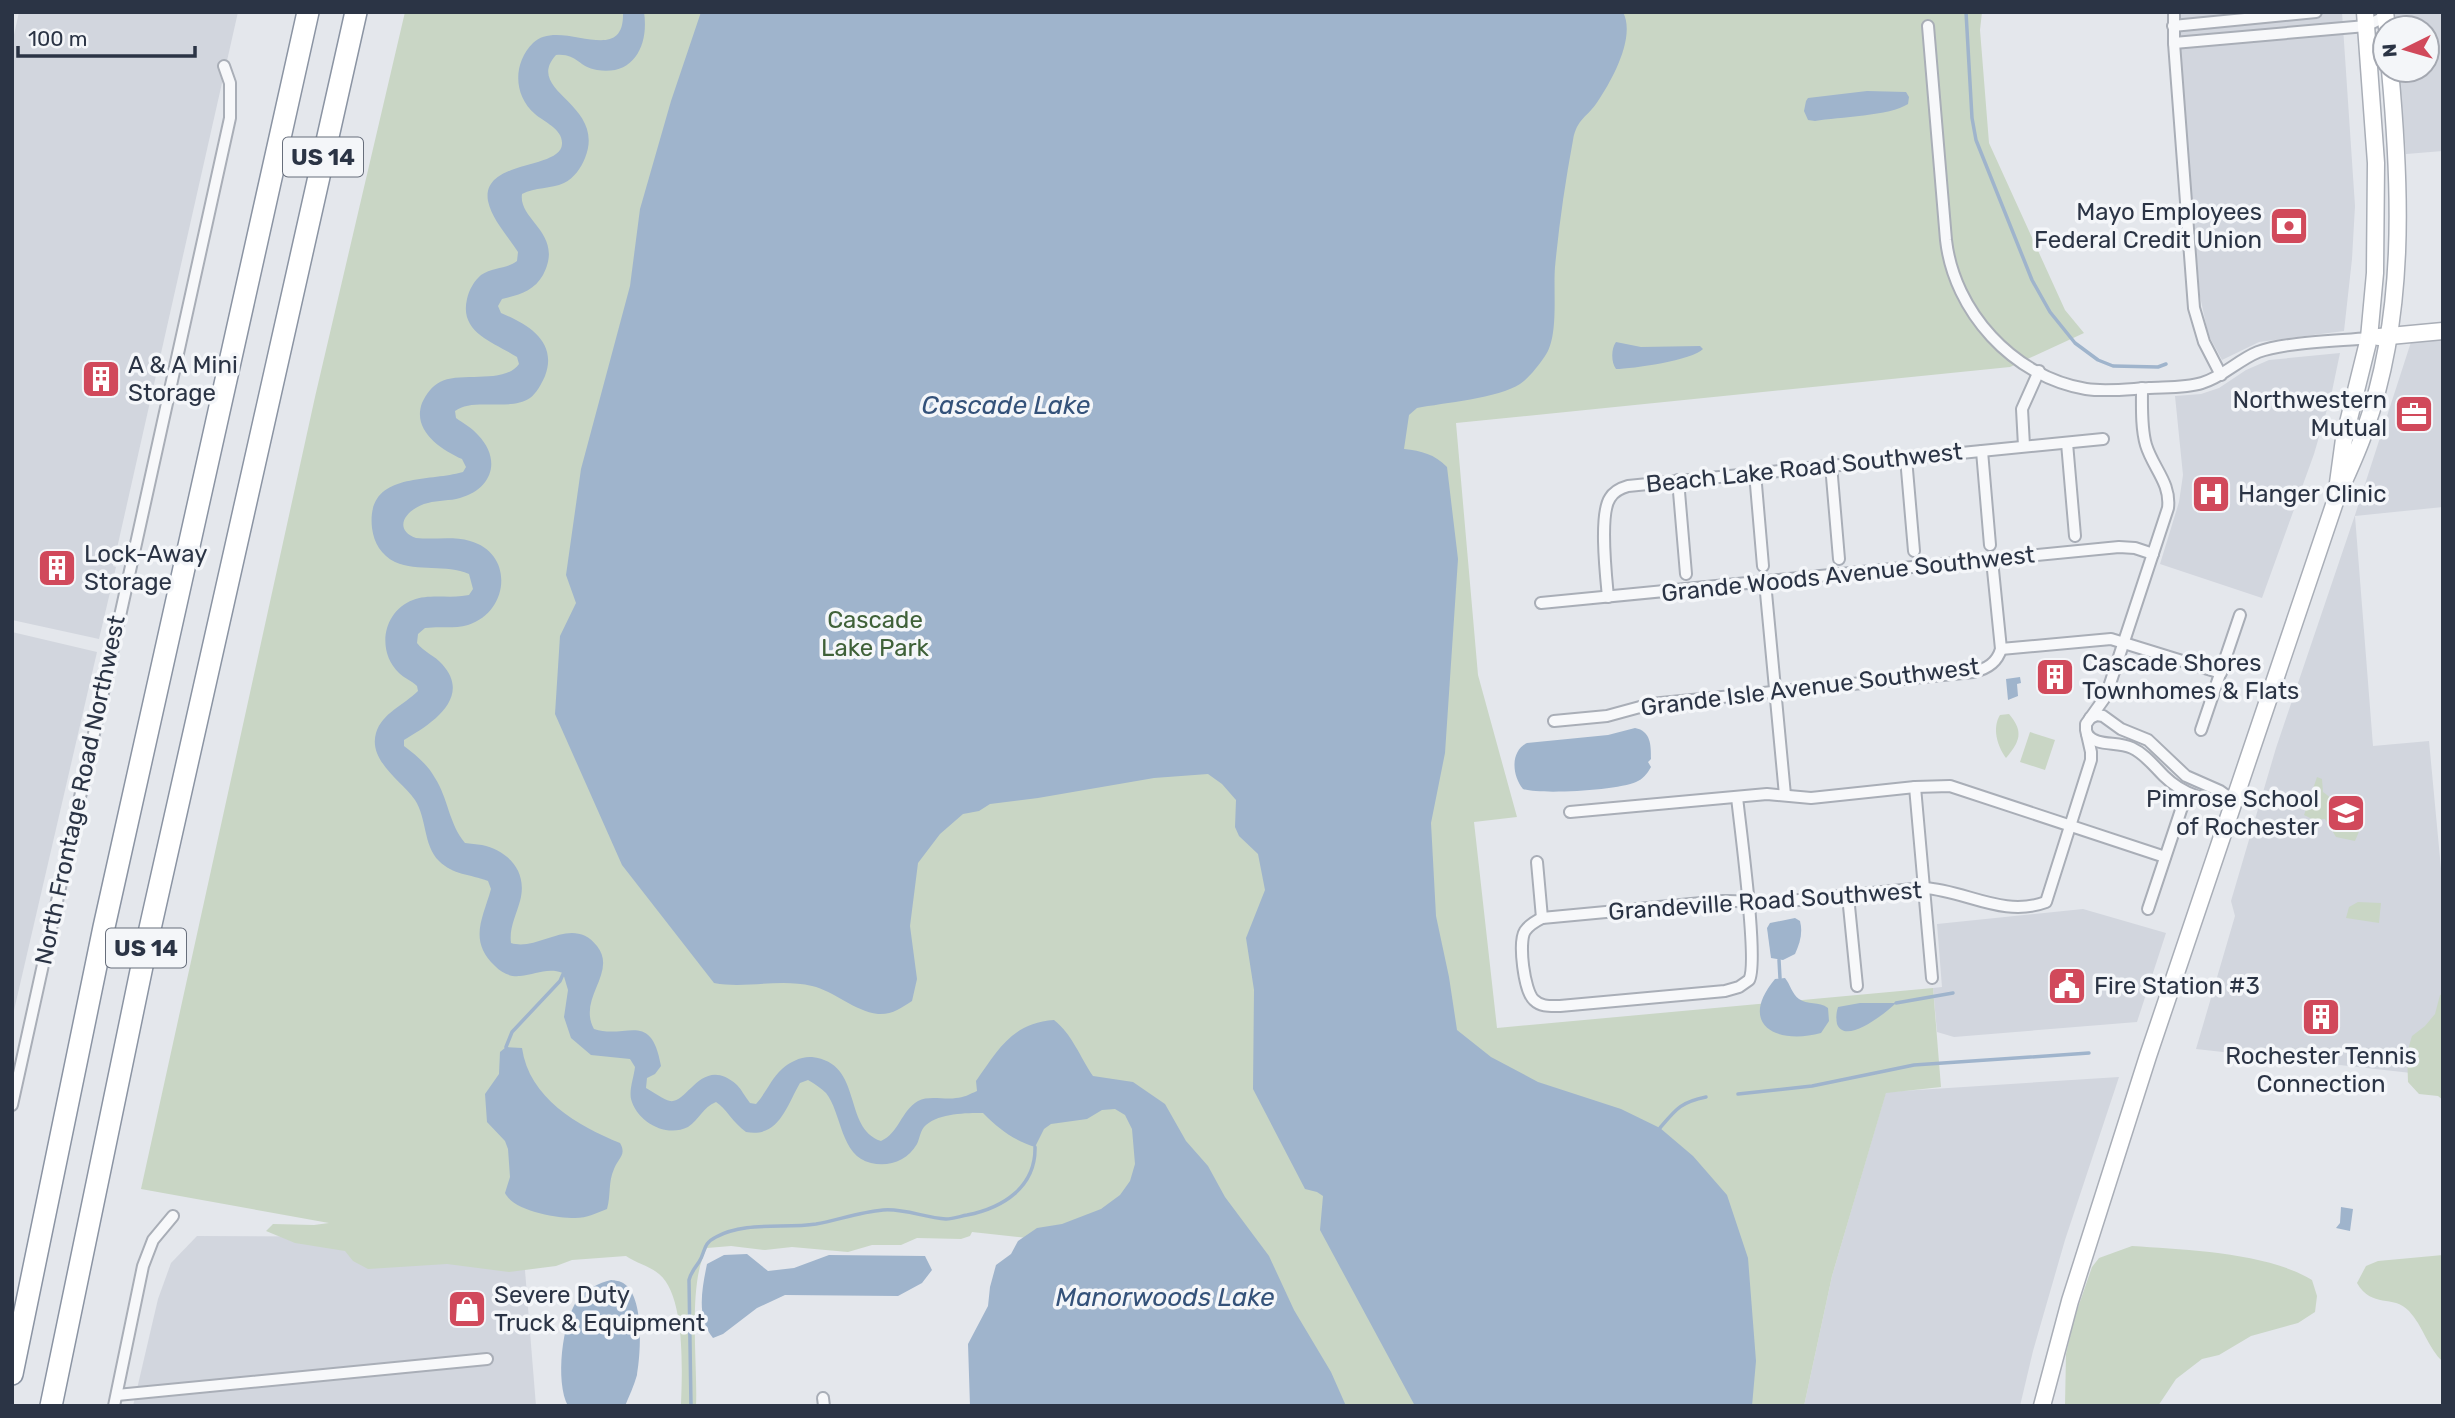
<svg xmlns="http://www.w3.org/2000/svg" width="2455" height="1418" font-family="Rubik,sans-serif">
<rect width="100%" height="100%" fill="#e4e7ec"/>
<g fill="#d2d6de">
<path d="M19 12H238L113 566 116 567 99 639 12 620V44Z"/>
<path d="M2180 12H2342L2355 206 2352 259 2344 331 2259 342 2222 360 2208 334 2200 296 2180 50Z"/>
<path d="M2394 12H2443V151L2406 154 2399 70H2427V28H2395Z"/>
<path d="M2443 339V507L2355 516 2373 746 2429 741 2443 890V1011L2429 1075 2196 1049 2235 916 2231 901 2276 748 2355 515 2411 342Z"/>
<path d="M2340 353 2331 396 2314 454 2262 598 2160 564 2179 502 2183 475 2175 396 2201 394 2219 388 2246 370 2269 360Z"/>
<path d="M12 632 97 652 12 1019Z"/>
<path d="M2083 909 2166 933 2137 1022 1954 1037 1937 1032 1933 988 1942 987 1937 924Z"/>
<path d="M2119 1077 2065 1240 2033 1351 2020 1406H1804L1832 1276 1886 1092Z"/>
<path d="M197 1236 409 1237 524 1258 536 1406H133L158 1299 171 1263Z"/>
</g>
<g fill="#c9d6c5">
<path d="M405 12H1982L1980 30 1989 143 2065 310 2084 333 2010 367 1456 423 1478 675 1517 817 1474 822 1497 1028 1933 988 1941 1087 1886 1093 1832 1276 1804 1406H1264L1252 1263 972 1232 970 1236 961 1239 917 1238 901 1245H872L848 1252 792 1247 765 1250 731 1246 707 1248C687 1283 698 1364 696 1406H681C682 1374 686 1296 659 1274 650 1266 636 1263 626 1256L572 1260 556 1266 509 1272 447 1264 368 1269 353 1261 345 1251 295 1243 266 1231 273 1224 314 1225 329 1223 141 1189 315 397Z"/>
<path d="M2009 714C2024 732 2020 741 2006 758 1997 746 1992 728 2000 715Z"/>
<path d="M2030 732 2055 740 2045 770 2020 762Z"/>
<path d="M2317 777 2322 779 2323 792 2363 822 2355 841 2336 837 2325 819 2314 820 2304 815Z"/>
<path d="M2358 902 2381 903 2379 923 2346 918 2349 907Z"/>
<path d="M2443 994V1100L2438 1096 2419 1094 2408 1082 2407 1053 2412 1036 2425 1026 2435 1014 2440 995Z"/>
<path d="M2132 1246C2186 1250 2266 1252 2312 1280L2317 1296 2315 1312 2298 1323 2251 1336 2219 1355 2202 1359 2176 1379 2158 1406H2065L2066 1354 2074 1319 2092 1267 2099 1258Z"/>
<path d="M2443 1255V1362C2428 1348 2423 1326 2409 1311 2393 1294 2372 1309 2357 1283L2366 1266 2378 1261Z"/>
</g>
<g fill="#9fb4cc">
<path d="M623 12H644C649 45 634 76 597 70 578 67 577 53 556 55 523 92 607 103 585 158 581 168 574 178 564 183 551 189 535 187 522 194 518 221 565 233 543 275 534 291 519 295 502 299L498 306 501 313C528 324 558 342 545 376 542 383 536 394 530 398 508 412 473 397 455 411L456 418C463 423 472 428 478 435 502 460 492 489 460 498 450 501 438 500 428 503 409 507 390 528 416 538 434 540 453 536 470 541 514 553 510 611 468 625 454 629 440 626 425 628L418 634 417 643C424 652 435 656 442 664 473 698 430 725 404 740V746C416 755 428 765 435 778 448 798 449 824 465 843 471 844 476 844 482 845 509 851 528 872 520 901 516 916 509 928 511 943 539 952 572 914 597 946 618 973 577 998 594 1029 626 1040 651 1009 661 1066L655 1074 647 1078 646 1088C652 1091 664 1100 670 1101 688 1104 702 1054 737 1085 742 1090 745 1097 750 1103L756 1104C766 1093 771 1079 782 1069 789 1062 802 1056 812 1057 864 1063 842 1128 881 1141 899 1133 901 1111 918 1101 929 1095 944 1100 956 1098 963 1098 970 1094 977 1091L976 1081C998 1050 1012 1023 1054 1020 1072 1034 1080 1057 1093 1076L1133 1082 1165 1104 1186 1141 1208 1166 1225 1197 1269 1256 1294 1310 1331 1372 1346 1406H970L968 1344 988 1306 990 1287 996 1265 1011 1254 1018 1241 1037 1228 1062 1224 1101 1209 1120 1195 1130 1181 1135 1164 1132 1129 1125 1115 1115 1109 1102 1110 1087 1119 1051 1124 1044 1129 1035 1147C1012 1139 1000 1130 983 1113 966 1113 940 1113 926 1125 920 1130 920 1138 917 1144 907 1161 889 1167 871 1163 840 1156 842 1113 826 1093 821 1088 815 1084 808 1080L800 1083C786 1107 779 1138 746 1132 733 1123 726 1108 716 1102 703 1107 699 1120 688 1127 666 1138 637 1122 631 1099 629 1090 634 1076 635 1067L630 1059 591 1055 571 1038 564 1017 568 990 563 973C547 967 535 975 520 976 510 977 502 973 495 966 468 941 483 918 491 889L488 881C470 874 453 875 439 861 423 845 427 818 415 800 402 781 368 761 376 733 382 713 404 705 418 691L417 686C412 681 404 678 399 673 376 651 383 611 413 600 427 594 447 598 462 596L469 595 473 589 469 574C446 564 418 572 395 562 381 555 374 543 372 528 366 473 423 482 459 473L463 472 466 467 462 459C440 449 412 430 422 403 426 394 432 386 440 382 460 371 504 385 519 364L517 357C494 342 459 333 467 299 469 290 474 281 481 275 493 267 507 269 517 261L518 252C508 236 492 220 488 201 481 159 561 170 562 144 563 129 544 122 535 114 513 95 513 63 533 43 560 16 625 70 623 12Z"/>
<path d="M701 12H1623C1636 37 1612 80 1598 101 1587 118 1577 118 1573 140 1565 183 1559 225 1555 267 1553 292 1559 337 1545 356 1539 365 1529 378 1520 384 1499 398 1443 403 1417 408L1409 415 1404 449C1422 451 1434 454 1447 467L1458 559 1445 753 1431 823 1436 916 1449 977 1457 1030 1491 1057 1538 1082 1621 1109 1660 1128 1693 1156 1727 1195 1748 1258 1756 1361 1752 1406H1415L1320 1230 1323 1196 1317 1192 1305 1189 1253 1089 1254 990 1246 938 1265 890 1258 854 1239 836 1235 827 1236 800 1222 784 1208 774 1154 778 1038 798 990 804 979 811 963 814 940 834 918 863 910 926 917 979 912 1001C901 1008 892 1015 878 1014 854 1011 834 991 812 986 780 978 746 989 714 983L622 865 555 714 560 636 576 603 566 575 581 469 630 286 640 209 671 101Z"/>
<path d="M1867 91 1906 92 1909 97 1908 104C1890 116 1839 117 1815 121L1808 120 1804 111 1806 101 1808 98Z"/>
<path d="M1616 342 1641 347 1700 346 1703 349C1693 360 1632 369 1616 369 1611 363 1611 348 1616 342Z"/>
<path d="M2020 677 2021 683 2017 684 2018 696 2008 700 2006 679Z"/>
<path d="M1635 728C1651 731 1651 745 1651 759L1648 762 1651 767C1647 774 1643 779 1636 782 1619 790 1541 795 1523 789 1512 776 1510 751 1527 743L1608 735Z"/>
<path d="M1795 918 1800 921C1803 933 1800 943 1795 954L1783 960 1771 958 1767 928 1770 923Z"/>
<path d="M1785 978C1790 984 1792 994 1799 999 1807 1005 1819 1001 1828 1008L1829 1021 1821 1033C1777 1045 1737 1025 1775 979Z"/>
<path d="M1860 1003H1896C1887 1012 1845 1046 1837 1024 1836 1019 1836 1013 1838 1007Z"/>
<path d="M506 1047 522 1048C529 1098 578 1126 620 1143 627 1155 618 1158 614 1169 608 1182 611 1195 607 1209 597 1213 587 1218 575 1218 556 1218 514 1211 505 1193L510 1177 508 1149 505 1141 487 1122 485 1094 499 1074 500 1052Z"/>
<path d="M2341 1207 2353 1209 2350 1231 2336 1228 2340 1223Z"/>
<path d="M747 1254 768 1271 794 1268 829 1255 925 1256 932 1270 922 1283 898 1296 785 1295 757 1308 723 1334 713 1338C696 1317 702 1289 707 1264L724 1255Z"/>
<path d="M611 1280C612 1280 620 1281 621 1282 645 1292 641 1354 637 1375 634 1386 629 1396 625 1406H568C555 1382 562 1321 578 1299 586 1289 599 1283 611 1280Z"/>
</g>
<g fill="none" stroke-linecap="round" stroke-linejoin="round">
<g stroke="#9fb4cc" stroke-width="3.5">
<path d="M1966 12 1972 118 1976 140 2032 280 2050 312 2075 343 2098 360 2113 366 2158 367 2166 364"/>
<path d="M1779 960 1780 978"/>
<path d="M1896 1003 1953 993"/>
<path d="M506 1047 512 1032 560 981 564 972"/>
<path d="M1738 1094 1812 1086 1914 1065 2089 1053"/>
<path d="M1660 1128C1676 1109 1681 1102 1706 1097"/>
<path d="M691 1406 689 1280C691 1272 695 1268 699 1262 706 1251 702 1244 716 1237 745 1221 784 1229 816 1224 838 1220 860 1212 883 1210 904 1208 925 1218 946 1219 953 1219 961 1216 967 1215 1003 1208 1036 1187 1035 1147"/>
</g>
<g stroke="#a9aeb7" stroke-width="14">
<g id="street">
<path d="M2174 12V43L2194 308 2204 342 2221 375"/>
<path d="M1928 26 1946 240C1954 311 2013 377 2086 389 2106 392 2129 389 2149 388 2167 387 2186 388 2202 383 2223 377 2238 360 2258 352 2285 342 2338 341 2369 338"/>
<path d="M2173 26 2316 12"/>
<path d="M2174 43 2366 26 2386 16"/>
<path d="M2067 443 2075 536"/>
<path d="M2024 446 2022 409 2039 371"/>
<path d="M1982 451 1990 545"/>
<path d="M1906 458 1914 551"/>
<path d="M1831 465 1839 559"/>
<path d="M1755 473 1763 566"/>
<path d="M1678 480 1686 574"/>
<path d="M1765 582 1785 795"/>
<path d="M1608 597C1606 576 1599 514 1610 498 1614 491 1621 488 1628 486L2103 439"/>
<path d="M1541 603 2119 547 2135 548 2153 554"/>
<path d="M2001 649 2111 639 2221 673"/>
<path d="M2090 718 2097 715 2103 716 2121 729 2148 740 2186 776 2220 791 2234 801"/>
<path d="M1554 721 1607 716 1651 704 1973 672C1987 669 1997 663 2001 649L1992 560"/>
<path d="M2201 730 2240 615"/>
<path d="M2087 734C2096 747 2117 741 2132 748 2145 754 2154 766 2164 776 2182 794 2209 803 2234 801"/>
<path d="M1915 787 1932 978"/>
<path d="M1737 797C1740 827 1759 963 1749 980L1739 987 1725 991 1560 1006C1550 1006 1541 1007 1534 1000 1524 991 1518 942 1525 931 1529 925 1536 921 1542 918L1723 901C1738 900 1753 904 1768 903L1924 888C1965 890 2003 918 2046 902L2091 760V752L2086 730V724L2106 696 2168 508C2171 483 2153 468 2146 445 2141 428 2142 406 2142 388"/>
<path d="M1570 812 1767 794 1811 798 1915 787 1950 786 2165 857"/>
<path d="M1537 862 1542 918"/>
<path d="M1848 896 1857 986"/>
<path d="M2148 909 2183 804"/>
<path d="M12 1105 230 118V83L224 66"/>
<path d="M117 1395 487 1359"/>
<path d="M823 1398 824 1406"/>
<path d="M114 1406 143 1266 153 1240 173 1216"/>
</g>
</g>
<g stroke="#a9aeb7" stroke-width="19">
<g id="secondary">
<path d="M2385 12 2387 28"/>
<path d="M2379 337 2443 331"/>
<path d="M2338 483 2344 439 2369 338 2375 273 2376 163 2365 12"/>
<path d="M2042 1406 2070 1301 2148 1056 2336 499C2346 476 2357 454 2365 430 2406 316 2401 189 2390 70"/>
</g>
</g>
<g stroke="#8b94a3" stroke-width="24">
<g id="highway">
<path d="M12 1374 104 927 308 12"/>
<path d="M51 1406 147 942 356 12"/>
</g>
</g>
<use href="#street" stroke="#f7f8fa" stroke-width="10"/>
<use href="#secondary" stroke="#fff" stroke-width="16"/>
<use href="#highway" stroke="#fff" stroke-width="21"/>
</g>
<defs>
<g id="bank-square" transform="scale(2.0125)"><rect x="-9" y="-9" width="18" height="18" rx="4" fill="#d1495b" stroke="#f4f6f9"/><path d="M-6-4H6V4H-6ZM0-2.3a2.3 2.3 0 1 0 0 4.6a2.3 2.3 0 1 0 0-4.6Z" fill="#fff"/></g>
<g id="building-square" transform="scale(2.0125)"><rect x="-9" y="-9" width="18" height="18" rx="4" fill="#d1495b" stroke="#f4f6f9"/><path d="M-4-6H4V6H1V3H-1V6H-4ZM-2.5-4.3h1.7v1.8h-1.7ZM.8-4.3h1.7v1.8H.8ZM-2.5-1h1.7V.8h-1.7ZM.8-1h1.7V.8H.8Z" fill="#fff"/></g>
<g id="office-square" transform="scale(2.0125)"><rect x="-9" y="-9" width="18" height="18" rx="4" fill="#d1495b" stroke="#f4f6f9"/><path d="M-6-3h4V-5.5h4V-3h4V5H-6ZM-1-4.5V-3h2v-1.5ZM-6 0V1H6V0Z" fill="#fff"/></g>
<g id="hospital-square" transform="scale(2.0125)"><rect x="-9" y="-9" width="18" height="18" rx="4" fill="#d1495b" stroke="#f4f6f9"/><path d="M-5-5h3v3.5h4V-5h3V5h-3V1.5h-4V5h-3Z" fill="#fff"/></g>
<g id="school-square" transform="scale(2.0125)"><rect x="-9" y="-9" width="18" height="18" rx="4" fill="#d1495b" stroke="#f4f6f9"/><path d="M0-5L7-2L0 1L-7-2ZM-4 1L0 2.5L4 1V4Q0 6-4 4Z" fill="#fff"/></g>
<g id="civic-square" transform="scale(2.0125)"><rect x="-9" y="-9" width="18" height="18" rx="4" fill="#d1495b" stroke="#f4f6f9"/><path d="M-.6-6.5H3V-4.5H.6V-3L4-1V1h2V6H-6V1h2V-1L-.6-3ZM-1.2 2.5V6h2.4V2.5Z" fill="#fff"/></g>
<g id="shop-square" transform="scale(2.0125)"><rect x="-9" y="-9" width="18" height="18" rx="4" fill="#d1495b" stroke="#f4f6f9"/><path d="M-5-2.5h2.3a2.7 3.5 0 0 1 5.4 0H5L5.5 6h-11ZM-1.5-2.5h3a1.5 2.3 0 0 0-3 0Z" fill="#fff"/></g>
</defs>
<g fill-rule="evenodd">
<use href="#bank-square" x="2289" y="226"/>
<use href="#building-square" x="101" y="379"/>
<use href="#office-square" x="2414" y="414"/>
<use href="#hospital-square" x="2211" y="494"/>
<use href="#building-square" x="57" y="568"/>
<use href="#building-square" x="2055" y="677"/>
<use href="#school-square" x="2346" y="813"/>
<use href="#civic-square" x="2067" y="986"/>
<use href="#building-square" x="2321" y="1017"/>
<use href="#shop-square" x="467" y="1309"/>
</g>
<g text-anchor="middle" stroke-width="7" stroke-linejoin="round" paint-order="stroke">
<g fill="#f4f6f9" stroke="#676e7b" stroke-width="2">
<rect x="283" y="137.5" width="80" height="39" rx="5"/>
<rect x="106" y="928.5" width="80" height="39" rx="5"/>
</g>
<g font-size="23" font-weight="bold" fill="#2b3445">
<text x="323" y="165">US 14</text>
<text x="146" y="956">US 14</text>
</g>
<g font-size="24" fill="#2b3445" stroke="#f4f6f9" text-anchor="start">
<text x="2262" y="220" text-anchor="end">Mayo Employees<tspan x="2262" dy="28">Federal Credit Union</tspan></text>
<text x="128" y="373">A &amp; A Mini<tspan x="128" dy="28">Storage</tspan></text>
<text x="2387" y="408" text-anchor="end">Northwestern<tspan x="2387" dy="28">Mutual</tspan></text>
<text x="2238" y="502">Hanger Clinic</text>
<text x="84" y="562">Lock-Away<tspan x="84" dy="28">Storage</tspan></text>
<text x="2082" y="671">Cascade Shores<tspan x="2082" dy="28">Townhomes &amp; Flats</tspan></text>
<text x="2319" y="807" text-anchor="end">Pimrose School<tspan x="2319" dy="28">of Rochester</tspan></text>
<text x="2094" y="994">Fire Station #3</text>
<text x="2321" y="1064" text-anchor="middle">Rochester Tennis<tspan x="2321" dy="28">Connection</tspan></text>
<text x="494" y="1303">Severe Duty<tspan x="494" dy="28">Truck &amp; Equipment</tspan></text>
</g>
<g font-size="24" fill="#2b3445" stroke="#f4f6f9">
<text transform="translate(1804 468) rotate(-6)" y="8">Beach Lake Road Southwest</text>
<text transform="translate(1848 574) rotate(-6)" y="8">Grande Woods Avenue Southwest</text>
<text transform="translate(1810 687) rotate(-7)" y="8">Grande Isle Avenue Southwest</text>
<text transform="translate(80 790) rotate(-78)" y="8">North Frontage Road Northwest</text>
<text transform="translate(1765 901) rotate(-4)" y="8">Grandeville Road Southwest</text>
</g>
<g font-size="24" fill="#3f6138" stroke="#f4f6f9">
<text x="875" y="628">Cascade<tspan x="875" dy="28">Lake Park</tspan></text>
</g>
<g font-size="26" font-style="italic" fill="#34527a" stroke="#f4f6f9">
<text x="1006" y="414">Cascade Lake</text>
<text x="1165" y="1306">Manorwoods Lake</text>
</g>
</g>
<rect width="2455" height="1418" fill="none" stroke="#2b3445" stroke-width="28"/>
<g transform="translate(2406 49) rotate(265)"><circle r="33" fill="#f4f6f9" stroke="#a4a8b1" stroke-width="2"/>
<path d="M0-5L12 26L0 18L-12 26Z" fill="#d1495b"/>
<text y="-10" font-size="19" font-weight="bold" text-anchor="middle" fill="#2b3445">N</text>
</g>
<path d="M18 46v10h177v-10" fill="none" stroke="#2b3445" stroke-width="3.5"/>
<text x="28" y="46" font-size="21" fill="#2b3445" stroke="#f4f6f9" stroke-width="5" paint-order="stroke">100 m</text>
</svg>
